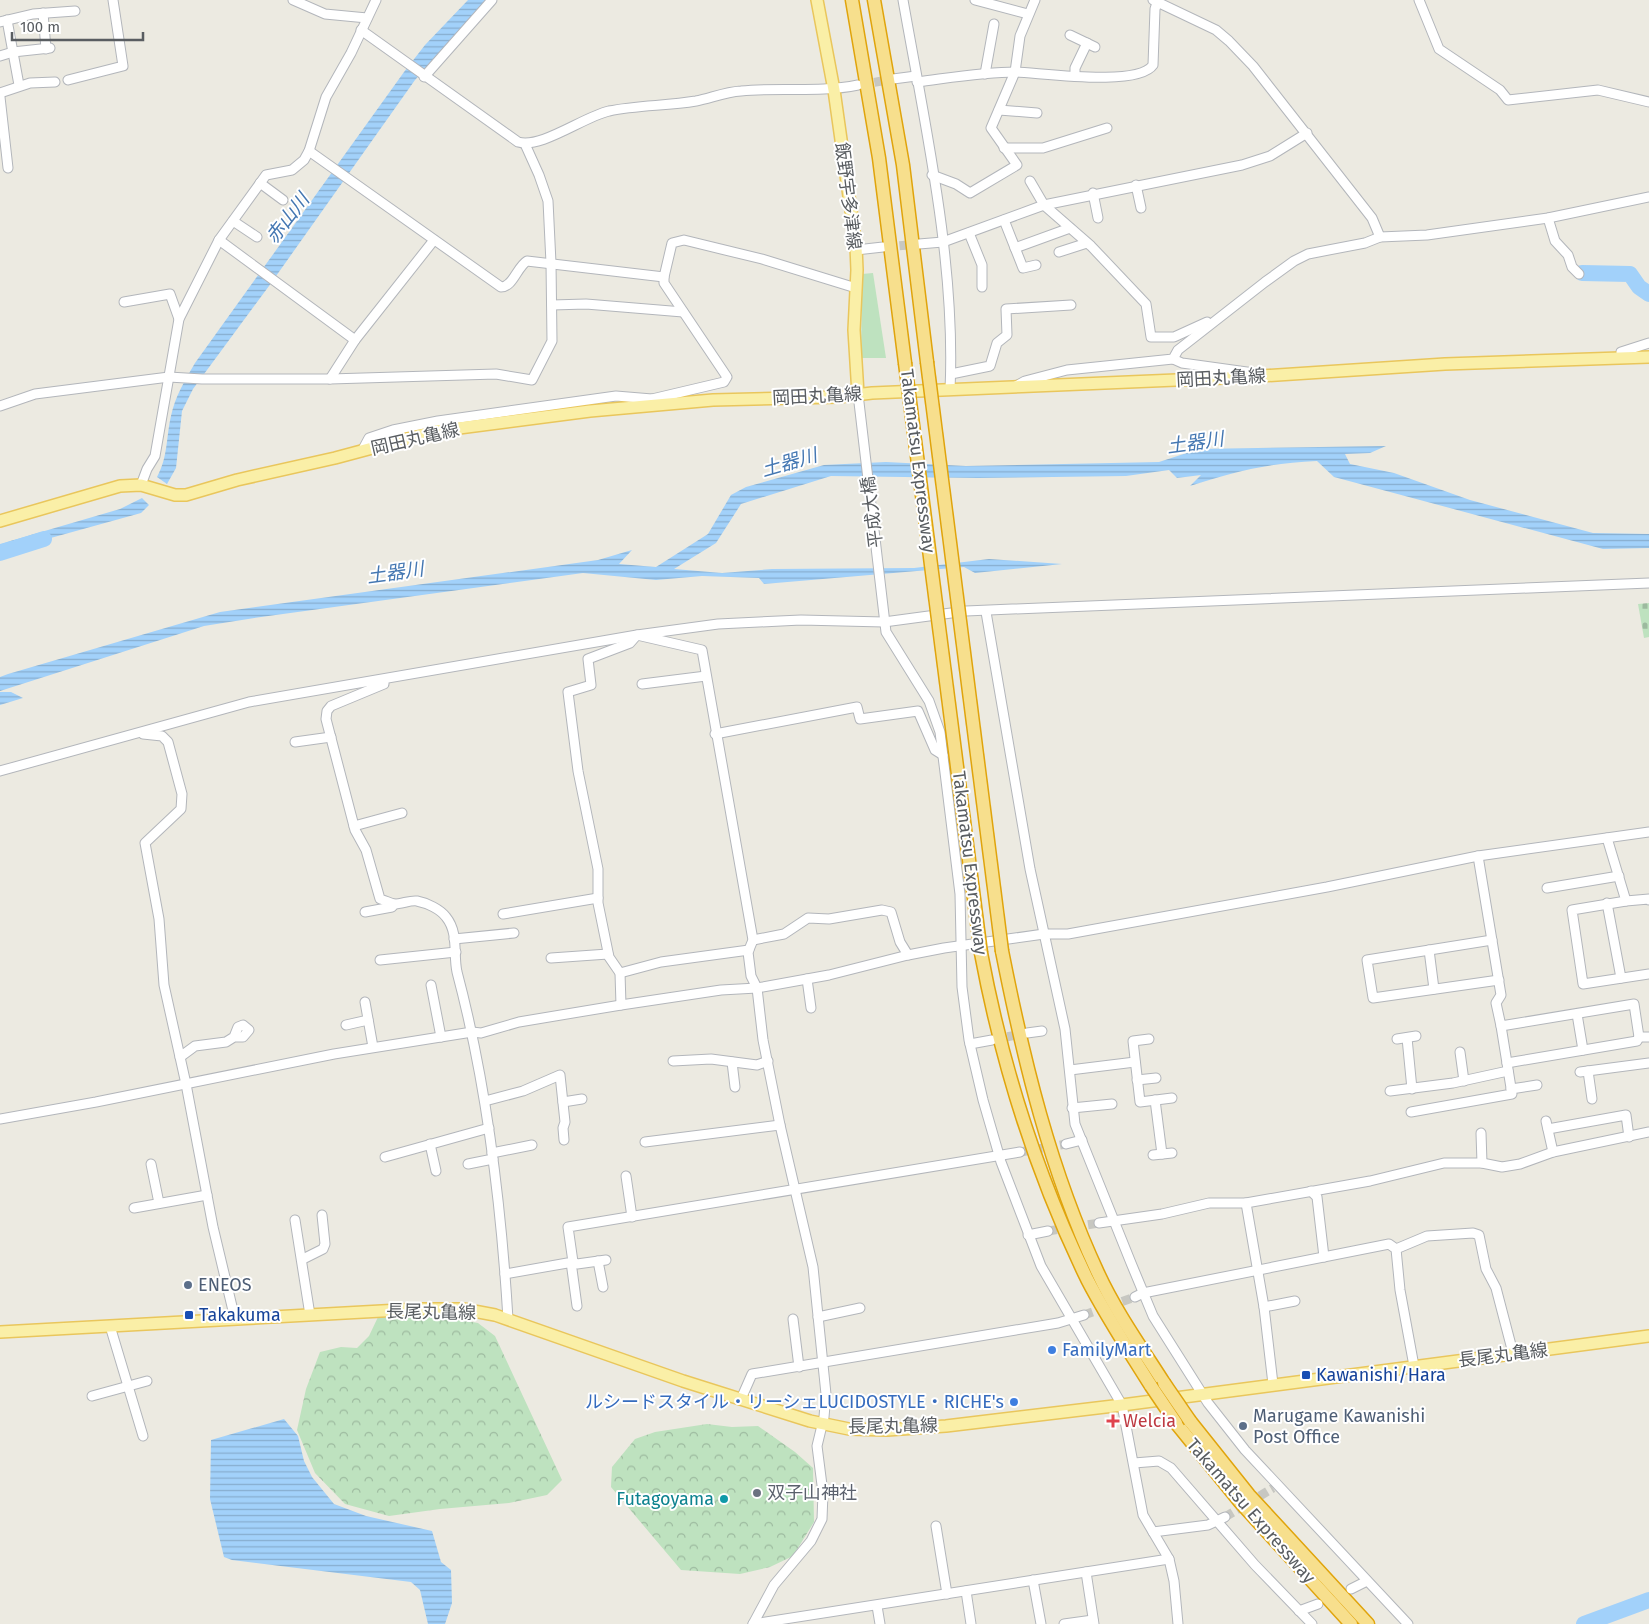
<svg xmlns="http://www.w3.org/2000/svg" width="1649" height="1624" font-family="'Fira Sans','Noto Sans JP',sans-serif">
<defs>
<pattern id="forest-crowns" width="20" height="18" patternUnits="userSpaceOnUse" patternTransform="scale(1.25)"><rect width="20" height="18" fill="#bee2bf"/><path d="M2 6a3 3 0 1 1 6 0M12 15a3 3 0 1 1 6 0" fill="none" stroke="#9dba9f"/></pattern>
<pattern id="cemetery-stones" width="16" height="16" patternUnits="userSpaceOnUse" patternTransform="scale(1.25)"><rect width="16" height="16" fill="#bee2bf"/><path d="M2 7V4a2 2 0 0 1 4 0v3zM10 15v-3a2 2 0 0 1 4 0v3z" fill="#9dba9f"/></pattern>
<pattern id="water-rules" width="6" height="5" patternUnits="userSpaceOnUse" patternTransform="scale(1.25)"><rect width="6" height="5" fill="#a2d1fa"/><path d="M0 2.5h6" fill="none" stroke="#87adce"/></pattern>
</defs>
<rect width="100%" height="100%" fill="#eceae1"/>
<g fill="url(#forest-crowns)">
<path d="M402 1315 455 1319 478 1323 495 1336 562 1480 547 1495 509 1503 440 1509 389 1516 345 1504 315 1473 297 1430 306 1389 320 1352 341 1347 357 1348 369 1336 378 1317Z"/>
<path d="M707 1424 732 1427 758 1426 795 1452 813 1468 814 1522 793 1556 770 1567 740 1574 681 1570 611 1487 612 1467 635 1439 655 1432Z"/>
</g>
<path fill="url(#cemetery-stones)" d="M1649 603V637L1644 638 1638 604Z"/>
<path fill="#bee2bf" d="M873 273 886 358H861L862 274Z"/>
<g fill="url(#water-rules)">
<path d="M468 0H488L415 80 269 286 193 389 182 411 176 468 167 484 157 477C168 457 166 438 171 416 175 397 185 380 195 363L404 72 425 45Z"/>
<path d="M1386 446 1370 453 1345 454 1350 464 1394 473 1470 500 1593 533 1649 534V548L1603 549 1334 477 1317 461C1269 463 1236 471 1190 486L1201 475 1177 478 1169 470 1126 476 978 478 831 476 741 504 716 543 674 569 722 573 772 569 914 568 989 559 1062 564 975 573 964 567 764 584 759 578 702 576 656 580 583 573 261 617 204 626 0 691V677L8 674 220 612 598 560 632 550 619 564 656 567 708 534 731 495 746 487 824 465 886 462 966 466 1159 462 1199 449Z"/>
<path d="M142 498 149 505 141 513 0 552V544L120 509Z"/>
<path d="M0 692H11L23 698 0 705Z"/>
<path d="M284 1419 298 1436 304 1461 312 1477 334 1504 366 1516 432 1531 441 1562 451 1570 452 1603 445 1624H428L420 1590 411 1582 232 1560 224 1557 210 1499 211 1440Z"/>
</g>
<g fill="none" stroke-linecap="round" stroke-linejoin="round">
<g stroke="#a2d1fa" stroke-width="16">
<path d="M1582 273 1630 274 1639 287 1649 294"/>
<path d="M0 553 44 539"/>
<path d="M1584 1624 1649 1600"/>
</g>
<g stroke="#c7c7c1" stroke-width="9" stroke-dasharray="9 4.5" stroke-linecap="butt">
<path d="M861 85 892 79"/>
<path d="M886 247 918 244"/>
<path d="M994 1039 1023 1034"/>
<path d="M1020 1152 1066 1144"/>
<path d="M1048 1231 1099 1223"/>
<path d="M1084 1315 1135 1297"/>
<path d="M1225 1517 1273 1488"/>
</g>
<g stroke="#b3b6bb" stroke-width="11">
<g id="minor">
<path d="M293 0 325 14 367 18"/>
<path d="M903 0C925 125 956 263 950 390"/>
<path d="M975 0 1028 14"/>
<path d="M1153 0 1216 30 1229 41 1253 66 1372 218 1380 237"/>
<path d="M1419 0 1439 49 1500 90 1508 100 1598 90 1649 102"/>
<path d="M43 13 46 49"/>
<path d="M7 20 19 85"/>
<path d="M0 22 33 14 75 11"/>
<path d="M361 30 518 142C541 149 583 117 609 111 638 105 667 106 696 101 711 98 725 92 741 91 780 87 819 93 858 85"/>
<path d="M1070 35 1095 47"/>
<path d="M0 56 13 52 50 48"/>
<path d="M985 74 994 24"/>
<path d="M1075 76V68L1087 43"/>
<path d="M424 77 492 0"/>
<path d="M893 79 916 76"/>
<path d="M68 80 123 66 113 0"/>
<path d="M917 82C949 78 983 72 1016 72 1043 73 1138 87 1153 65L1155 9 1158 0"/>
<path d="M0 93 30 83 55 82"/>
<path d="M0 97 8 168"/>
<path d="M999 110 1037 113"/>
<path d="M1004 148H1043L1107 128"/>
<path d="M309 151 501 287C513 287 517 267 527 261L664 277 672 243 684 240 762 259 856 288"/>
<path d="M932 175 956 184 970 193 1017 165 991 128 1015 72 1020 36 1035 0"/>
<path d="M1030 181 1044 205 1091 246 1146 304 1151 337H1174L1207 322"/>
<path d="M260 183 283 200"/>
<path d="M1136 185 1141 208"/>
<path d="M1093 193 1098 218"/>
<path d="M1548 218 1555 241 1568 255 1572 267 1579 274"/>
<path d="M1004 220 1023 268 1036 265"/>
<path d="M233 221 257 237"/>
<path d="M969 233 982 265V287"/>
<path d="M219 240 355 340"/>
<path d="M919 244 943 242 1044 205 1242 165 1270 156 1307 133"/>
<path d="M1015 248 1070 228"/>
<path d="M856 250 883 247"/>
<path d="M1059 252 1087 243"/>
<path d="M124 302 170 294 179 319"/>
<path d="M552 305 586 304 683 312"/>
<path d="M1621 358V352L1649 343"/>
<path d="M1173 359 1182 363 1254 373"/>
<path d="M951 374 990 366 997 343 1007 335 1006 309 1071 305"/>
<path d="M330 379 355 340 434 240"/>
<path d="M1016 386 1025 381 1067 370 1173 359 1178 350 1265 282 1294 261 1308 254 1365 243 1380 237 1427 235 1548 218 1649 197"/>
<path d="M858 394 886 632 929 701 940 732 960 894 962 987 969 1040 983 1100 1001 1162 1041 1266 1122 1405 1143 1515 1169 1559 1174 1581 1178 1624"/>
<path d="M651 405 652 399 724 382 727 377 664 283V277"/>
<path d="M0 406 35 394 169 377 202 379H330L496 374 532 380 552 341 551 263 548 201 539 175 525 144"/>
<path d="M362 451 369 438 393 430 438 421 616 396 652 399"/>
<path d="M141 485 147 469 155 456 179 319 219 240 266 175 292 170 304 160 309 151 326 97 351 53 376 0"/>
<path d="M986 612 1030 869 1065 1029 1075 1124 1131 1263 1153 1316 1208 1403 1245 1450 1408 1624"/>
<path d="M384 681V684L331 706 327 711 326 719 355 830 366 850 380 899C384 900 390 903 394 904 402 904 410 900 417 901 427 903 440 909 446 917 459 933 453 954 457 972 487 1085 501 1202 508 1319"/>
<path d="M642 684 706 676"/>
<path d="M143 734 162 736 168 742 182 794 181 809 145 843 159 919 164 985 186 1084 213 1227 235 1319"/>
<path d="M715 734 857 707 860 719 918 711 935 750 943 755"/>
<path d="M295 742 331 737"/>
<path d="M0 771 249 702 637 635 718 624 801 620 884 622 966 611 1649 583"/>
<path d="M354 826 402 813"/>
<path d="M1607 838 1626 901 1649 899V900"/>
<path d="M1478 856 1501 995 1496 1003 1501 1026 1634 1004 1639 1037H1649"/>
<path d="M1547 888 1619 876"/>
<path d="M1626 901 1572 910 1583 984 1649 974"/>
<path d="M1607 903 1621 978"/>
<path d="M365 912 392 907 394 904"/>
<path d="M503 914 598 898"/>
<path d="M454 939 514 933"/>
<path d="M753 940 784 934 808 918 829 919 882 910 891 912 900 942 908 955"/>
<path d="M1492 940 1367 960 1373 998 1499 980"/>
<path d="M1429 950 1434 989"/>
<path d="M551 958 608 954"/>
<path d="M380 960 456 952"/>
<path d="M620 973 661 962 749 950"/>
<path d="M807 979 811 1008"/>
<path d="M431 985 441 1037"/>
<path d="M365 1002 373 1047"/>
<path d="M621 1005 620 973 609 957 598 903V869L578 771 568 692 591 685 588 659 630 643 637 635 702 650 753 940 748 952 751 976 757 988 763 1040 780 1125 813 1267 826 1394 824 1417 817 1446 823 1493 822 1519 811 1541 774 1585 753 1624"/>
<path d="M1577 1014 1583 1050"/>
<path d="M346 1025 368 1020"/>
<path d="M1027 1033 1042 1031"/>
<path d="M1407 1038 1412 1089"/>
<path d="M1149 1039 1133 1041 1140 1102 1172 1098"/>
<path d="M1397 1039 1416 1036"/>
<path d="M970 1044 992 1040"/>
<path d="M1460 1052 1464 1081"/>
<path d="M180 1057 195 1046 226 1042 234 1037 238 1027 243 1025 249 1030 243 1037H234"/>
<path d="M673 1061 711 1059 757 1065 768 1061"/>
<path d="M732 1062 735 1087"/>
<path d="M1507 1063 1637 1041 1639 1037"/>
<path d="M1070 1070 1135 1062"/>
<path d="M1588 1071 1592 1099"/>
<path d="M1580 1072 1649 1063"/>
<path d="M1137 1080 1156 1078"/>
<path d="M1511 1089 1537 1085"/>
<path d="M1390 1091 1453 1083 1508 1071"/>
<path d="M1155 1100 1162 1154"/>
<path d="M485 1101 523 1091 560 1075 565 1122 563 1128 564 1140"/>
<path d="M563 1102 582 1099"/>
<path d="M1072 1108 1112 1104"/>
<path d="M1411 1112 1512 1094 1501 1026"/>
<path d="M0 1119 96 1102 334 1054 472 1032 481 1033 519 1022 621 1005 721 990 757 988 829 975 908 955 944 948 1044 934H1068L1327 887 1478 856 1649 832"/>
<path d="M1546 1121 1553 1152"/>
<path d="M1548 1129 1626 1115 1629 1137"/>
<path d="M1481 1133 1482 1163"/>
<path d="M645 1142 780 1125"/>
<path d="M430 1144 436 1171"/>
<path d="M1066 1144 1082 1140"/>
<path d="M492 1153 532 1145"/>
<path d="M1153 1155 1172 1153"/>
<path d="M385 1157 489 1128"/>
<path d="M151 1164 159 1203"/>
<path d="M468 1164 493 1159"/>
<path d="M626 1176 632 1217"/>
<path d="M1311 1191 1317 1197 1324 1257"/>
<path d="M134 1208 207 1195"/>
<path d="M295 1220 310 1315"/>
<path d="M1099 1223 1162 1214 1209 1203H1246"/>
<path d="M1028 1235 1048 1231"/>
<path d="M1396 1249 1427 1236 1473 1233 1479 1235 1486 1269 1496 1288 1513 1353"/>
<path d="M303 1259 323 1249 325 1244 322 1215"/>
<path d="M598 1261 603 1287"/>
<path d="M571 1262 577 1306"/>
<path d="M573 1262 577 1264 606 1260"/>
<path d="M505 1274 573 1262 568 1227 1020 1152"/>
<path d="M1135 1297 1143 1293 1389 1244 1396 1249 1400 1290 1414 1366"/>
<path d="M1264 1307 1295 1301"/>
<path d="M818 1317 860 1308"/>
<path d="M793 1319 799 1367"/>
<path d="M110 1326 143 1436"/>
<path d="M1273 1384 1264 1307 1246 1203 1370 1181 1444 1163H1482L1502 1167 1520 1164 1553 1152 1649 1132"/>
<path d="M92 1396 147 1381"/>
<path d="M741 1399 752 1374 1058 1323 1084 1315"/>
<path d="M1134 1463 1159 1461 1171 1468 1255 1565 1312 1624"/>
<path d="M936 1526 947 1594"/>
<path d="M1153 1532 1208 1525 1225 1517"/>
<path d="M1086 1572 1094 1624"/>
<path d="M1033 1580 1041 1624"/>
<path d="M1351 1589 1367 1581"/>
<path d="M966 1591 971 1624"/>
<path d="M877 1606 880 1624"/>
<path d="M1299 1611 1318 1604"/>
<path d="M753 1624 1169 1559"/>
<path d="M1064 1624 1093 1620"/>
</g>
</g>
<g stroke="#e9c65c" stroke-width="14">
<g id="major">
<path d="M817 0 834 90 856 246 857 270 854 330 858 394"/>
<path d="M0 521 120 486 141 485 175 495H186L237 480 335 458 436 431 590 411 713 400 838 397 872 393 1247 377 1445 364 1649 357"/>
<path d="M0 1332 418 1309H463L495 1315 683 1381 810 1421 849 1429 887 1430 946 1426 1122 1405 1649 1336"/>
</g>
</g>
<g stroke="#e0a40c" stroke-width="15">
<g id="highway">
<path d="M852 0 879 158 905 363"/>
<path d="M874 0 903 165 927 362"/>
<path d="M1002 951C1024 1062 1050 1170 1098 1273 1116 1312 1141 1347 1164 1383"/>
<path d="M981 953C1002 1065 1037 1176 1087 1279 1106 1316 1129 1351 1151 1386"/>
<path d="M1190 1421 1249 1495 1368 1624"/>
<path d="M1176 1423 1240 1502 1351 1624"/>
</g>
</g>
<use href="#minor" stroke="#fff" stroke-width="9"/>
<use href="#major" stroke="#faefa7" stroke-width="11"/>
<use href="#highway" stroke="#f7df8d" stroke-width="12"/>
<g stroke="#e0a40c" stroke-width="15" stroke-linecap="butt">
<g id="highway-bridge">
<path d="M927 362 1002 951"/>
<path d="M905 363 981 953"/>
<path d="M1164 1383 1190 1421"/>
<path d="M1151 1386 1176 1423"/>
</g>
</g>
<use href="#highway-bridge" stroke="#f7df8d" stroke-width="12"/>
</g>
<g fill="#5c6f8a" stroke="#fff" stroke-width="2">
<circle cx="188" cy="1285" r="5"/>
<circle cx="1243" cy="1426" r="5"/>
</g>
<g fill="#1a4fb4" stroke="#fff" stroke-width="2">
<rect x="184" y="1310" width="10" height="10" rx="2.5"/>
<rect x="1301" y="1370" width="10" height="10" rx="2.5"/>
</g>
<g fill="#3f7fe0" stroke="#fff" stroke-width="2">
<circle cx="1052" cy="1350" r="5"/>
<circle cx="1014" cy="1402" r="5"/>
</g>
<path fill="#e0444e" stroke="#fff" stroke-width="2" d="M1110.5 1413.5h5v5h5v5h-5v5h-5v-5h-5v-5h5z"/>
<circle fill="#6b7280" stroke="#fff" stroke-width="2" cx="757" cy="1493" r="5"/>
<circle fill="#0f9aa8" stroke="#fff" stroke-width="2" cx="724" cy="1499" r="5"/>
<g text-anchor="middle" stroke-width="4" stroke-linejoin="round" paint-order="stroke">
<g font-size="18" fill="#595d61" stroke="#fff">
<text transform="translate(848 196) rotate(83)" y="6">飯野宇多津線</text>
<text transform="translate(1221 378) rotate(-3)" y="6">岡田丸亀線</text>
<text transform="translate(817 396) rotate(-3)" y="6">岡田丸亀線</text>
<text transform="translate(415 439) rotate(-13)" y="6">岡田丸亀線</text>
<text transform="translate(918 461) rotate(83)" y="6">Takamatsu Expressway</text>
<text transform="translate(872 512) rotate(-97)" y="6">平成大橋</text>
<text transform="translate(970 863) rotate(83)" y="6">Takamatsu Expressway</text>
<text transform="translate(431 1312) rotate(1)" y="6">長尾丸亀線</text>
<text transform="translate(1503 1355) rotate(-7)" y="6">長尾丸亀線</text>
<text transform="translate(893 1426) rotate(-1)" y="6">長尾丸亀線</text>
<text transform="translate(1251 1511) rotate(49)" y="6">Takamatsu Expressway</text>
</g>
<g font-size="18" fill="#4e5e75" stroke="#fff" text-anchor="start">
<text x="198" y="1291">ENEOS</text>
<text x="1253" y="1422">Marugame Kawanishi<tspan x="1253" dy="21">Post Office</tspan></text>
</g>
<g font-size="18" fill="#164399" stroke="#fff" text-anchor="start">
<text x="199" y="1321">Takakuma</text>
<text x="1316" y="1381">Kawanishi/Hara</text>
</g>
<g font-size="18" fill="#366cbe" stroke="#fff" text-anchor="start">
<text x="1062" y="1356">FamilyMart</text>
<text x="1004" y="1408" text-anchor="end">ルシードスタイル・リーシェLUCIDOSTYLE・RICHE's</text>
</g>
<g font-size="18" fill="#be3a42" stroke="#fff" text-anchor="start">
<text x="1123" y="1427">Welcia</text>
</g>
<g font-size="18" fill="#5b616d" stroke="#fff" text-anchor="start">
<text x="767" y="1499">双子山神社</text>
</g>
<g font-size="18" fill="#0d838f" stroke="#fff" text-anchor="end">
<text x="714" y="1505">Futagoyama</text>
</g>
<g font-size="19" font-style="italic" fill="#4477b2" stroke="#fff">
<text transform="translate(287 218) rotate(-52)" y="7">赤山川</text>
<text transform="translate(1195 442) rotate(-8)" y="7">土器川</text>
<text transform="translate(789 462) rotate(-16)" y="7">土器川</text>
<text transform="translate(395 572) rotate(-8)" y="7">土器川</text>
</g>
</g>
<path d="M12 32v8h131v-8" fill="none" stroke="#595d61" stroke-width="2.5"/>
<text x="20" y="32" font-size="15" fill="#595d61" stroke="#ffffff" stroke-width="4" paint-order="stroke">100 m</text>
</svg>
